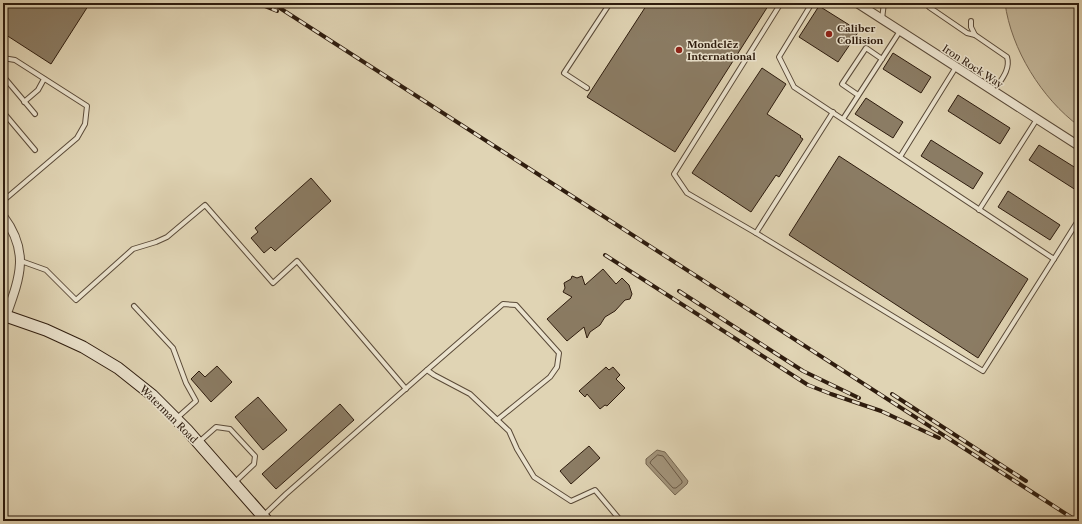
<svg xmlns="http://www.w3.org/2000/svg" width="1082" height="524" font-family="'Libre Caslon Text',serif">
<rect width="100%" height="100%" fill="#e0d4b4"/>
<filter id="stains"><feTurbulence type="fractalNoise" baseFrequency=".005" numOctaves="4"/><feColorMatrix values="0 0 0 0 .2 0 0 0 0 .09 0 0 0 0 .02 0 0 0 .5 -.17"/></filter>
<radialGradient id="worn" r=".72"><stop offset=".6" stop-color="#630" stop-opacity="0"/><stop offset="1" stop-color="#630" stop-opacity=".3"/></radialGradient>
<path fill="#c2b598" stroke="#786853" d="M1005 3H1079V126C1042 99 1011 49 1005 3Z"/>
<path fill="#a3957c" stroke="#746550" d="M657 450 665 452 688 481 687 484 675 495 646 464V459Z"/>
<g fill="none" stroke-linecap="round" stroke-linejoin="round">
<path stroke="#685845" stroke-width="1" d="M658 455 663 456 682 481V483L676 488H673L650 463 651 461Z"/>
</g>
<g fill="#8b7c64" stroke="#2e1c0e">
<path d="M3 3H90L51 64 3 33Z"/>
<path d="M648 3H770L675 152 587 97Z"/>
<path d="M819 6 859 31 838 62 799 37Z"/>
<path d="M893 53 931 77 921 93 883 69Z"/>
<path d="M762 68 786 84 767 114 801 136 800 137 803 139 779 177 776 175 751 212 692 173Z"/>
<path d="M958 95 1010 128 1000 144 948 111Z"/>
<path d="M866 98 903 122 893 138 855 114Z"/>
<path d="M931 140 983 173 973 189 921 156Z"/>
<path d="M1039 145 1079 170V192L1029 160Z"/>
<path d="M839 156 1028 279 978 358 789 235Z"/>
<path d="M311 178 331 201 275 251 271 247 264 253 251 238 258 232 255 228Z"/>
<path d="M1008 191 1060 225 1050 240 998 207Z"/>
<path d="M603 269 616 284 622 278 629 285 632 294 630 299 625 300 615 311 605 317 600 325 590 332 587 338 584 327 567 341 547 319 572 297 563 292 565 288 564 283 571 279 572 276 577 278 582 276 585 285Z"/>
<path d="M217 366 232 382 211 402 191 379 199 371 205 377Z"/>
<path d="M606 367 609 370 613 367 620 375 616 379 625 388 607 406 605 405 600 409 587 394 585 397 579 391Z"/>
<path d="M258 397 287 430 263 450 235 417Z"/>
<path d="M340 404 354 420 276 489 262 474Z"/>
<path d="M589 446 600 458 571 484 560 471Z"/>
</g>
<g fill="none" stroke-linecap="round" stroke-linejoin="round">
<g stroke="#5a4a38" stroke-width="6">
<g id="service">
<path d="M781 3 674 174 687 193 756 233 833 112"/>
<path d="M812 3 779 57 794 87 1054 259 1079 219"/>
<path d="M929 7 967 33 975 35 1007 57C1011 70 1000 81 994 91"/>
<path d="M882 19 884 3"/>
<path d="M971 21V27L975 35"/>
<path d="M3 58 15 60 87 106 85 124 77 138 3 201"/>
<path d="M3 76 35 114"/>
<path d="M587 88 564 73 610 3"/>
<path d="M858 95 842 84 866 48 882 59"/>
<path d="M24 102 38 90 44 79"/>
<path d="M3 112 35 150"/>
<path d="M843 119 900 31"/>
<path d="M900 157 956 67"/>
<path d="M979 210 1037 119"/>
<path d="M756 233 983 371 1054 259"/>
<path d="M21 261 46 270 76 300 133 249 156 242 167 237 205 205 273 283 297 261 406 389"/>
<path d="M134 306 173 348 186 383 196 401 177 418"/>
<path d="M427 370 503 304 516 305 559 353 557 367 550 377 497 420"/>
<path d="M199 442 216 427 230 429 255 456 254 464 235 482"/>
<path d="M263 516 286 494 427 370 434 375 470 394 509 431 517 449 534 477 571 501 595 490 621 521"/>
</g>
</g>
<g stroke="#5a4a38" stroke-width="10">
<g id="minor">
<path d="M857 3 1079 146"/>
<path d="M3 216C30 252 20 277 6 316"/>
</g>
</g>
<g stroke="#2e1c0e" stroke-width="13">
<path id="secondary" d="M3 315 46 330 83 347 118 368 152 395 187 430 267 521"/>
</g>
<use href="#service" stroke="#ebe3ce" stroke-width="4"/>
<use href="#minor" stroke="#ebe3ce" stroke-width="8"/>
<use href="#secondary" stroke="#ebe3ce" stroke-width="11"/>
<g stroke="#2e1c0e" stroke-width="4">
<g id="rail">
<path d="M257 3 277 11"/>
<path d="M272 3 1077 521"/>
<path d="M605 255 808 385 831 394 881 411 939 438"/>
<path d="M679 291 803 371 859 398"/>
<path d="M892 394 1026 481"/>
</g>
</g>
<use href="#rail" stroke="#ebe3ce" stroke-width="2.5" stroke-dasharray="8" stroke-linecap="butt"/>
</g>
<g fill="#8f2418" stroke="#ebe3ce" stroke-width="1.5">
<circle cx="829" cy="34" r="4"/>
<circle cx="679" cy="50" r="4"/>
</g>
<g text-anchor="middle" stroke-width="3" stroke-linejoin="round" paint-order="stroke">
<g font-size="10" font-weight="bold" fill="#2e1c0e" stroke="#ebe3ce" text-anchor="start">
<text x="837" y="32">Caliber<tspan x="837" dy="12">Collision</tspan></text>
<text x="687" y="48">Mondelēz<tspan x="687" dy="12">International</tspan></text>
</g>
<g font-size="10" fill="#2e1c0e" stroke="#ebe3ce">
<text transform="translate(973 66) rotate(33)" y="4">Iron Rock Way</text>
<text transform="translate(169 414) rotate(45)" y="4">Waterman Road</text>
</g>
</g>
<rect width="1082" height="524" fill="none" stroke="#e0d4b4" stroke-width="16"/>
<rect x="4" y="4" width="1074" height="516" fill="none" stroke="#2e1c0e" stroke-width="2"/>
<rect x="8" y="8" width="1066" height="508" fill="none" stroke="#2e1c0e"/>
<rect width="100%" height="100%" filter="url(#stains)"/>
<rect width="100%" height="100%" fill="url(#worn)"/>
</svg>
